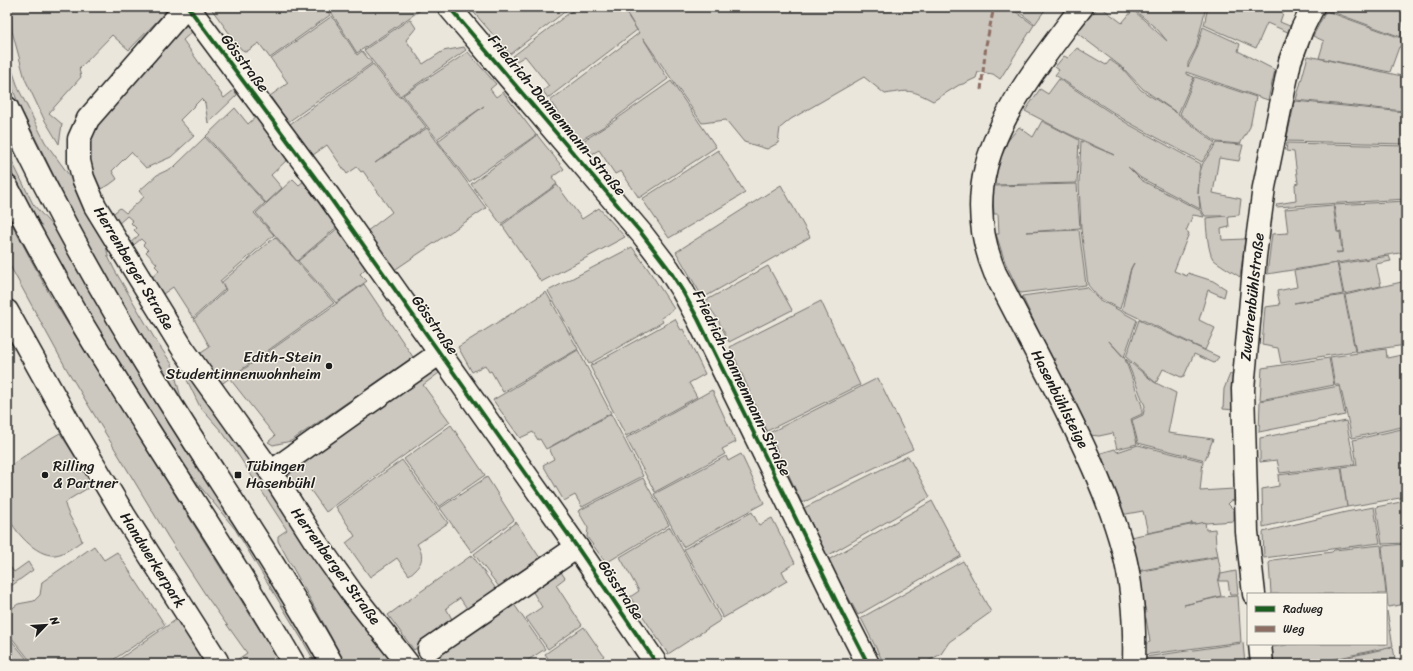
<svg xmlns="http://www.w3.org/2000/svg" width="1413" height="671" font-family="Sriracha,sans-serif">
<rect width="100%" height="100%" fill="#eae6dc"/>
<filter id="ink" filterUnits="userSpaceOnUse"><feTurbulence type="fractalNoise" baseFrequency=".025" numOctaves="2"/><feDisplacementMap in="SourceGraphic" scale="8" xChannelSelector="R" yChannelSelector="G"/><feConvolveMatrix kernelMatrix="1 2 1 2 8 2 1 2 1" color-interpolation-filters="sRGB"/></filter>
<g filter="url(#ink)">
<g fill="#ccc8c0" stroke="#74726e">
<path d="M11 7H169L159 19 129 50 112 35 79 69 81 77 49 113 62 124 59 144 44 119 25 79 12 31Z"/>
<path d="M210 7H325L330 15 270 58 259 43 246 52 241 49Z"/>
<path d="M328 7H425L357 53Z"/>
<path d="M469 7H571L510 54Z"/>
<path d="M577 7H622L637 30 548 98 543 91 549 86 525 56 517 61 513 56Z"/>
<path d="M623 7H1009L1034 25 1000 79 993 74 978 72 976 78 963 84 959 85 933 101C910 89 910 90 885 94L864 77 791 119 780 128 778 143 767 149 744 142 726 120 702 123 643 38 668 79 603 127 579 141 550 101 639 33Z"/>
<path d="M1012 7H1047L1035 24Z"/>
<path d="M1098 7H1101L1122 23 1133 10 1167 41 1158 30 1131 7H1206L1196 48 1188 63V67L1197 48 1203 27 1240 44 1238 51 1275 70 1268 100 1186 72V74L1194 77 1178 114 1215 143 1202 162 1128 122 1055 75 1059 70 1055 67 1064 56 1068 58 1077 48 1106 65 1110 60 1123 69 1141 90 1177 113 1143 89 1123 68 1077 33Z"/>
<path d="M1208 7H1285L1280 22 1292 27 1290 33 1267 23 1256 48 1204 25Z"/>
<path d="M1327 7H1404L1401 37 1327 10Z"/>
<path d="M1326 11 1401 38V47H1399L1390 72 1319 58 1324 41 1313 36Z"/>
<path d="M332 16 357 55 362 51 372 63 288 122 270 96 288 83 271 59Z"/>
<path d="M410 19 416 28 406 40 423 64 443 51 464 47 466 50 400 96 364 50Z"/>
<path d="M186 24 190 26 193 31 183 40 224 98 234 90 237 95 208 123 205 103 201 99 180 120 194 136 171 157 146 168 131 152 112 171 117 179 109 185 96 191 83 147 86 137 178 25Z"/>
<path d="M468 52 496 84 490 89 496 97 503 92 536 135 469 182 438 141 484 106 437 139 403 95Z"/>
<path d="M7 55 19 90 45 142 69 175 106 245 108 256 114 269 156 341 172 364 183 405 110 284 60 188 19 105 7 75Z"/>
<path d="M1308 56 1402 76 1404 111 1296 100Z"/>
<path d="M373 64 399 97 402 96 426 127 375 163 427 128 486 208 393 271 366 232 392 212 363 171 361 172 357 167 347 174 327 145 313 155 290 124Z"/>
<path d="M1195 77 1256 97 1250 127 1240 144 1216 142 1180 114Z"/>
<path d="M1059 79 1128 124 1201 164 1199 172 1198 194 1200 172 1203 163 1217 143 1243 145 1239 161 1219 158 1213 193 1241 199 1239 215 1228 216 1229 227 1221 229 1222 240 1245 239 1240 277C1234 273 1217 263 1213 259 1208 252 1206 226 1206 218L1226 216H1205L1201 209 1199 196 1200 209 1141 178 1128 167 1141 180 1201 211 1204 217 1193 215 1186 231 1189 233 1174 271 1187 276 1188 273 1213 281 1226 289 1224 297 1208 290 1199 320 1215 328 1205 350 1122 310 1131 269 1134 263 1131 268 1120 309 1098 297 1088 285 1081 229 1079 183 1081 141 1114 155 1067 133 1025 111 1040 89 1048 94Z"/>
<path d="M671 81 716 147 639 198 621 171 615 174 599 150 592 154 580 143 611 123Z"/>
<path d="M1295 101 1404 112 1406 144 1286 141Z"/>
<path d="M235 108 248 124 258 115 288 159 271 175 282 188 266 203 206 136Z"/>
<path d="M1042 121 1079 140 1077 183 992 185 998 162 1006 143 1019 127 1033 137Z"/>
<path d="M537 135 564 169 552 177 557 184 501 224 471 184Z"/>
<path d="M205 137 265 203 254 213 274 235 220 281 225 289 193 318 173 287 160 296 150 280 159 270 155 266 157 264 146 252 148 250 143 245 145 243 141 239 130 248 128 245 139 235 134 230 136 228 131 223 133 221 127 216 116 226 110 216 120 208 126 213 144 197 139 191 157 175 174 167Z"/>
<path d="M1287 143 1406 146V199L1276 207 1277 204 1296 201 1295 184 1298 183 1294 152 1286 151Z"/>
<path d="M718 150 745 193 669 238 642 199Z"/>
<path d="M7 151 33 204 54 228 65 243 324 664H316L303 641 235 529 194 479 102 335 71 284 31 211 7 163Z"/>
<path d="M293 179 299 185 305 180 338 226 297 261 256 213Z"/>
<path d="M1077 184 1080 228 1026 232 1079 230 1086 285 1020 293 1005 262 996 234H999L998 214H994L992 186Z"/>
<path d="M557 185 582 219 599 208 625 237 541 282 502 225Z"/>
<path d="M781 185 810 237 703 298 676 252Z"/>
<path d="M1406 201V252L1267 274 1272 234 1288 233 1285 209 1333 205 1337 232H1340L1342 252H1336L1337 253 1343 252 1341 232H1338L1334 205Z"/>
<path d="M7 215 51 297 281 664H231L247 653 207 597 168 537 66 368 9 264 7 261Z"/>
<path d="M338 228 366 268 360 274 367 281 336 303 298 261Z"/>
<path d="M275 237 334 303 220 385 198 355 210 347 194 319 226 290 222 282Z"/>
<path d="M632 247 648 269 674 309 661 318 663 322 589 364 548 291Z"/>
<path d="M1389 256 1391 261 1376 264 1381 286 1344 294 1338 264Z"/>
<path d="M1337 263 1343 294 1294 303 1344 295 1355 351 1281 363 1278 348 1262 345 1265 307 1280 305 1277 291 1297 287 1294 271Z"/>
<path d="M768 266 792 310 729 342 717 318 705 301Z"/>
<path d="M1406 281V345L1356 352 1345 295Z"/>
<path d="M364 284 413 357 291 441 273 445 268 442 275 436 230 379Z"/>
<path d="M1087 287 1098 299 1137 320 1124 357 1108 340 1125 359 1142 406V414L1131 419 1137 444 1117 449 1113 433 1099 436 1089 435 1054 363 1055 358 1052 360 1022 296Z"/>
<path d="M546 292 578 349 503 392 491 371 489 372 485 365 472 372 458 347Z"/>
<path d="M821 301 860 385 767 431 730 347Z"/>
<path d="M675 319 681 330 683 329 705 374 689 383 697 397 626 436 590 366Z"/>
<path d="M1139 320 1219 357 1214 363 1194 354 1184 376 1181 377 1163 369 1156 383 1126 357Z"/>
<path d="M1386 349 1387 358 1406 354V426L1352 438 1340 385H1335L1330 357Z"/>
<path d="M578 350 611 413 546 449 540 439 538 440 533 432 520 438 493 400Z"/>
<path d="M1329 358 1334 385 1260 400 1262 368Z"/>
<path d="M1126 359 1154 382 1176 393 1168 433 1213 439 1205 460 1138 443 1132 420 1143 415 1145 406Z"/>
<path d="M183 368 397 664H346L278 541V536L287 530 235 450 223 433 200 407 187 380Z"/>
<path d="M431 370H436L439 373 423 385 450 422 326 512 302 478 293 483 290 480 288 471Z"/>
<path d="M1230 374 1238 375 1235 410 1223 409 1224 389Z"/>
<path d="M878 378 913 449 802 503 769 433Z"/>
<path d="M1339 386 1345 415 1259 432 1260 401Z"/>
<path d="M712 390 736 442 722 449 725 454 655 492 626 438Z"/>
<path d="M611 414 643 476 582 507 575 495 564 501 543 465 554 459 549 448Z"/>
<path d="M1346 421 1355 464 1280 473 1277 460 1260 462V438Z"/>
<path d="M451 425 485 475 439 507 404 459Z"/>
<path d="M1406 428V497L1347 507 1342 467 1357 465 1353 440Z"/>
<path d="M60 433 93 485 68 500 65 504C68 517 78 528 82 541 74 546 65 554 55 555 36 557 13 530 7 514 5 507 7 478 7 468L46 441Z"/>
<path d="M1138 445 1203 461 1200 491 1234 489V500L1231 501 1228 504 1234 510V521L1192 524V522L1191 524 1148 533 1143 511 1121 515 1101 453 1115 449 1117 452Z"/>
<path d="M741 454 764 503 683 547 654 494 726 456 728 461Z"/>
<path d="M908 456 930 497 827 556 804 508Z"/>
<path d="M402 460 448 523 417 544C426 558 421 566 409 575L397 558 370 577 346 543 355 536 336 507Z"/>
<path d="M1341 467 1347 507 1263 527 1262 489 1279 486 1278 475Z"/>
<path d="M487 477 514 520 472 552 440 508Z"/>
<path d="M643 478 669 525 606 563 587 537 588 528 578 511Z"/>
<path d="M932 501 961 556 858 615 828 560Z"/>
<path d="M1406 501V543L1382 544 1376 507Z"/>
<path d="M1374 507 1380 543 1339 548 1264 558 1263 532 1346 512Z"/>
<path d="M752 512 759 525 772 518 795 563 782 571 787 581 723 618 684 549Z"/>
<path d="M516 522 540 558 500 588 474 554Z"/>
<path d="M1205 522 1206 530 1215 529 1216 545 1218 556 1137 571 1130 537Z"/>
<path d="M670 527 721 620 668 654 630 597 639 591 620 557Z"/>
<path d="M1406 544V604L1388 607 1382 546Z"/>
<path d="M1381 545 1386 594H1270L1271 593 1269 563 1273 560 1332 552 1334 550Z"/>
<path d="M94 546 104 560 117 552 165 625 107 664H33L7 632V612L18 604 34 601 40 595 42 582Z"/>
<path d="M472 555 496 589 468 610 460 598 446 608 453 621 414 650 388 615Z"/>
<path d="M1218 557 1221 572 1218 582 1221 596 1184 605 1219 597 1238 596 1241 642 1143 655V644L1150 642 1146 618H1143V614L1146 613 1137 572Z"/>
<path d="M963 561 991 612 949 642 941 654 923 664H884L861 618Z"/>
<path d="M28 562 33 570 7 589V563L14 572Z"/>
<path d="M559 569 565 578 556 585 582 625 548 649 526 618 542 607 531 589Z"/>
<path d="M1236 571 1238 595H1230L1228 581H1219L1221 574Z"/>
<path d="M511 600 545 649 522 664H425L423 661Z"/>
<path d="M1387 611 1393 646 1312 664H1274L1272 647 1287 645V644H1386V612Z"/>
<path d="M177 619 206 664H112Z"/>
<path d="M584 627 604 656 593 664H552L545 654Z"/>
<path d="M7 635 31 664H11L7 659Z"/>
<path d="M1243 643 1245 664H1145V657Z"/>
<path d="M1393 647 1396 664H1316Z"/>
</g>
<g fill="none" stroke-linecap="round" stroke-linejoin="round">
<g stroke="#1c1c1c" stroke-width="25">
<g id="minor">
<path d="M186 7 88 119 79 139V161L83 178 95 206 183 349 271 472 315 541 352 593 408 664"/>
<path d="M188 7 328 195 577 547 655 662"/>
<path d="M449 7 642 234 668 268 682 290 698 319 842 613 868 664"/>
<path d="M1082 7C1065 28 1050 49 1034 71 990 135 963 196 995 273 1017 316 1040 359 1062 402 1086 450 1109 498 1123 550 1133 587 1135 626 1134 664"/>
<path d="M7 311 75 433 124 515 217 661"/>
<path d="M271 472 351 415 440 353"/>
<path d="M1254 594 1247 532 1243 389 1255 256 1264 187 1290 61 1302 29 1313 7"/>
<path d="M1260 644 1262 664"/>
<path d="M429 649 577 547"/>
</g>
</g>
<g stroke="#1c1c1c" stroke-width="25">
<g id="primary">
<path d="M7 108C54 209 109 306 168 400 223 488 282 573 332 664"/>
<path d="M7 187C30 232 54 276 80 320 149 436 227 547 294 664"/>
</g>
</g>
<use href="#minor" stroke="#f7f3e8" stroke-width="22"/>
<use href="#primary" stroke="#f7f3e8" stroke-width="22"/>
<path stroke="#8d6e63" stroke-width="3" stroke-dasharray="6 3" stroke-linecap="butt" d="M981 90 986 45 994 7"/>
<g stroke="#f7f3e8" stroke-width="6">
<g id="cycleway">
<path d="M188 7 328 195 577 547 657 664"/>
<path d="M449 7 642 234 668 268 682 290 698 319 842 613 868 664"/>
</g>
</g>
<use href="#cycleway" stroke="#1b5e20" stroke-width="4"/>
</g>
</g>
<g fill="#1c1c1c" stroke="#f7f3e8" stroke-width="1.5">
<circle cx="329" cy="366" r="4"/>
<circle cx="45" cy="475" r="4"/>
<rect x="234" y="471" width="8" height="8" rx="2"/>
</g>
<g text-anchor="middle" stroke-width="3" stroke-linejoin="round" paint-order="stroke">
<g font-size="15" fill="#1c1c1c" stroke="#f7f3e8">
<text transform="translate(245 63) rotate(53)" y="5">Gösstraße</text>
<text transform="translate(557 115) rotate(50)" y="5">Friedrich-Dannenmann-Straße</text>
<text transform="translate(134 268) rotate(59)" y="5">Herrenberger Straße</text>
<text transform="translate(1252 297) rotate(-84)" y="5">Zwehrenbühlstraße</text>
<text transform="translate(435 325) rotate(55)" y="5">Gösstraße</text>
<text transform="translate(742 383) rotate(64)" y="5">Friedrich-Dannenmann-Straße</text>
<text transform="translate(1060 399) rotate(63)" y="5">Hasenbühlsteige</text>
<text transform="translate(153 560) rotate(58)" y="5">Handwerkerpark</text>
<text transform="translate(336 566) rotate(54)" y="5">Herrenberger Straße</text>
<text transform="translate(621 590) rotate(56)" y="5">Gösstraße</text>
</g>
<g font-size="15" fill="#1c1c1c" stroke="#f7f3e8" text-anchor="start">
<text x="321" y="362" text-anchor="end">Edith-Stein<tspan x="321" dy="17">Studentinnenwohnheim</tspan></text>
<text x="53" y="471">Rilling<tspan x="53" dy="17">&amp; Partner</tspan></text>
<text x="246" y="471">Tübingen<tspan x="246" dy="17">Hasenbühl</tspan></text>
</g>
</g>
<rect width="1413" height="671" fill="none" stroke="#f7f3e8" stroke-width="24"/>
<rect x="12" y="12" width="1389" height="647" fill="none" stroke="#1c1c1c" stroke-width="1.5" filter="url(#ink)"/>
<rect x="1247" y="593" width="140" height="52" fill="#f7f3e8" stroke="#9f9d96"/>
<rect x="1255" y="606" width="20" height="6" fill="#1b5e20" stroke="#9f9d96"/>
<text x="1283" y="613" font-size="12" fill="#1c1c1c">Radweg</text>
<rect x="1255" y="626" width="20" height="6" fill="#8d6e63" stroke="#9f9d96"/>
<text x="1283" y="633" font-size="12" fill="#1c1c1c">Weg</text>
<g transform="translate(46 625) rotate(65)" stroke="#f7f3e8" stroke-width="3" paint-order="stroke">
<path d="M0-3L7 15L0 10L-7 15Z" fill="#1c1c1c"/>
<text y="-6" font-size="11" font-weight="bold" text-anchor="middle" fill="#1c1c1c">N</text>
</g>
</svg>
